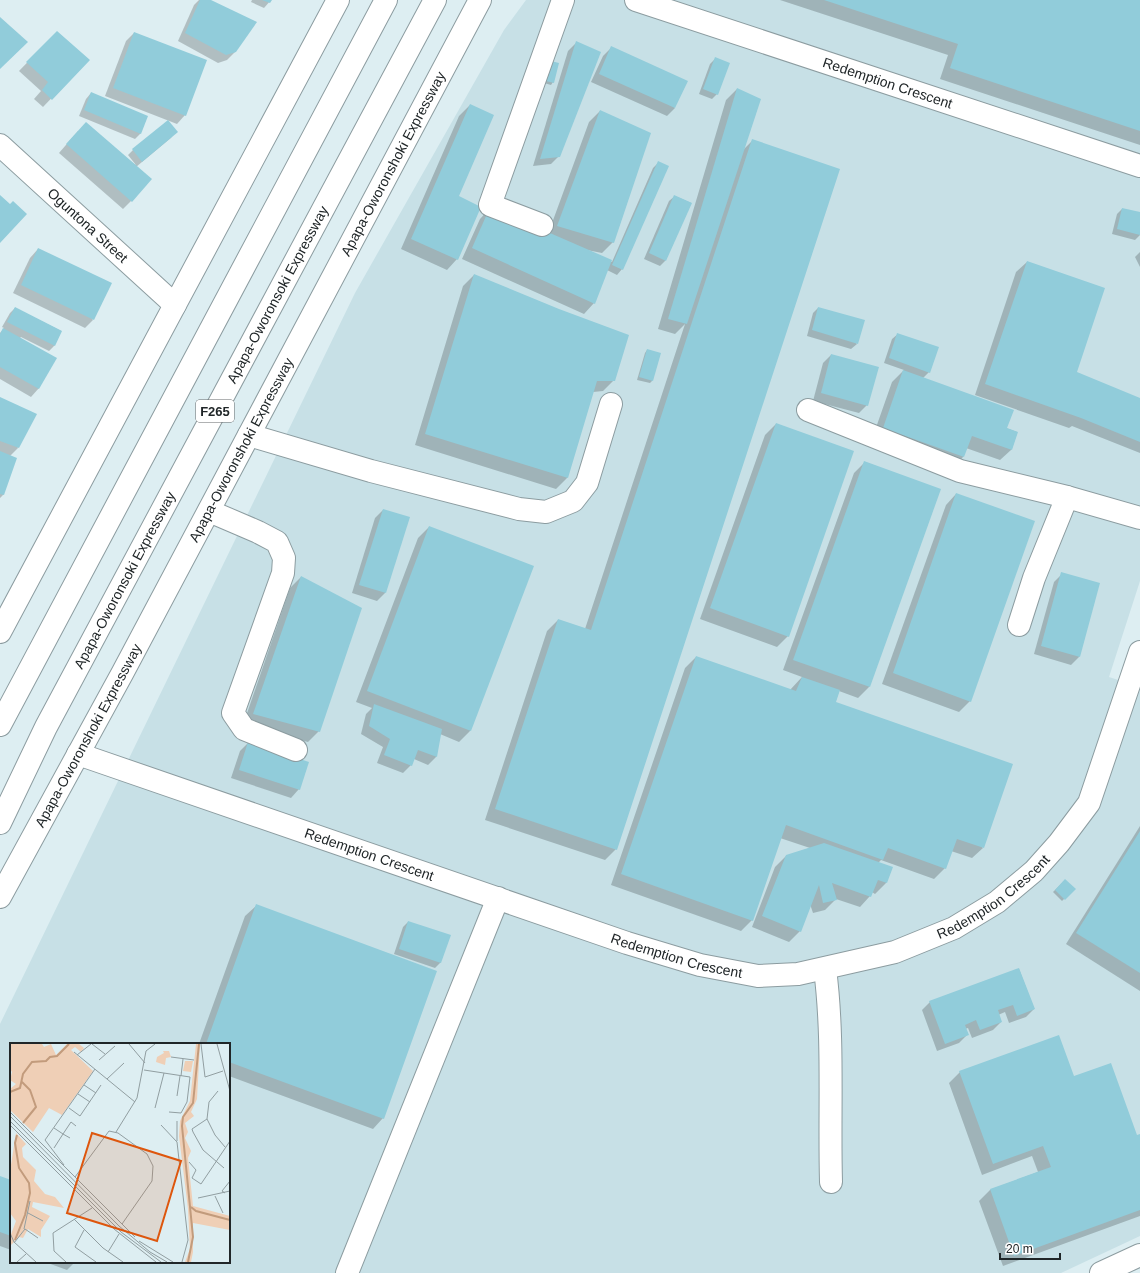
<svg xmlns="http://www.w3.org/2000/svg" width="1140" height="1273" font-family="Helvetica,sans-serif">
<rect width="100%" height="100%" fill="#ddeef2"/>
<path fill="#c7e0e6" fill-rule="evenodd" d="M526 0H1140V581L1109 677 1140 687V1236L1061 1273H0V1024L355 293 504 30ZM11 1044H229V1262H11Z"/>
<g fill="#0003">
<path d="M199 0H209L236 51 227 60 218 63 178 41 194 5Z"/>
<path d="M252 0H271L264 8 251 2Z"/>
<path d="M780 0H1140V145L940 79 948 55Z"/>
<path d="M57 32 88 60 43 107 34 99 41 91 19 71Z"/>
<path d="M134 33 185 115 177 124 105 96 126 41Z"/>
<path d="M576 43 559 156 551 164 533 166 568 51Z"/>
<path d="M611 48 675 108 667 116 591 82 603 56Z"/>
<path d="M716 58 717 94 712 99 699 94 710 64Z"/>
<path d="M549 64 553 82 551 85 544 83Z"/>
<path d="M737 89 743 150 753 140 616 849 605 860 485 820 547 631 558 620 585 629 685 324 675 334 658 329 726 100Z"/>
<path d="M91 93 147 117 140 134 135 139 79 116 86 99Z"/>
<path d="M470 105 457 197V259L447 270 401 249 459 116Z"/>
<path d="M600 111 613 242 602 253 582 249 612 262 653 168 659 162 622 269 617 275 607 270 594 303 584 314 462 259 480 219 490 208 548 234 589 122Z"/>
<path d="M78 131 136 165 128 155 133 150 172 137 136 167 131 201 123 209 59 153Z"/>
<path d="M675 196 691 203 665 261 660 266 644 259 669 201Z"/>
<path d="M1122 209 1140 213V235L1135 240 1112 234 1117 214Z"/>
<path d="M38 249 93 320 85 328 13 293 30 258Z"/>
<path d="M1140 252V267L1135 257Z"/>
<path d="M1027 262 1076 373 1140 399V453L1072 426 1069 428 975 395 1016 272Z"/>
<path d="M474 275 614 380 603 391 593 392 567 478 556 489 415 445 463 286Z"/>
<path d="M15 308 61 331 54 346 49 351 21 337 20 338 39 388 31 397 0 379V333L4 328 2 327 10 313Z"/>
<path d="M818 308 857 344 851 349 807 336 813 313Z"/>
<path d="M898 334 929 372 923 378 1006 428 1017 432 1011 450 1000 460 966 448 963 457 953 468 872 439 892 382 904 370 884 363 892 339Z"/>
<path d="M647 350 660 354 652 381 650 383 637 380 645 353Z"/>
<path d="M831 355 867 405 859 413 813 401 823 363Z"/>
<path d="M0 398 18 448 10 456 3 495 0 498Z"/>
<path d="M776 424 788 636 777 647 700 619 765 435Z"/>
<path d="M865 462 939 490 869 687 858 698 839 691 835 703 983 848 972 858 951 851 945 868 934 879 881 860 878 863 892 868 886 883 875 894 872 892 870 896 860 907 836 899 825 910 813 913 810 904 800 931 789 942 752 927 775 867 786 856 810 848 780 838 752 920 741 931 611 885 685 668 696 657 790 690 802 677 783 670 854 473Z"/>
<path d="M956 494 970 701 959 712 882 684 946 505Z"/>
<path d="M383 510 385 593 377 601 352 593 375 518Z"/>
<path d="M429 527 532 567 470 731 459 742 440 734 436 757 428 765 414 759 411 765 403 773 377 763 383 747 361 734 366 714 372 708 356 702 418 538Z"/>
<path d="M1062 574 1079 657 1071 665 1034 654 1054 582Z"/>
<path d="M301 577 319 731 308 742 243 725 290 588Z"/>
<path d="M248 743 299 789 291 798 231 778 240 751Z"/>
<path d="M1140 826V991L1066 944Z"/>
<path d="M1065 880 1074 889 1062 901 1053 892Z"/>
<path d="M256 906 383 1118 373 1129 229 1076V1044H199L245 916Z"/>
<path d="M408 922 441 962 435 968 394 954 403 927Z"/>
<path d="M1019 969 1034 1009 1026 1017 1009 1023 1005 1012 998 1015 1001 1022 993 1030 972 1038 968 1028 965 1029 967 1035 959 1043 937 1051 922 1010 930 1002Z"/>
<path d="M960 1072 1074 1077 1137 1136 1140 1135V1216L1003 1266 979 1201 990 1190 1038 1172 1032 1156 982 1175 949 1083Z"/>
<path d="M0 1177 11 1181V1250L0 1246Z"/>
<path d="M45 1262H75L67 1270Z"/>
</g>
<g fill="#91ccda">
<path d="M200 0H211L257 22 236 52 226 55 185 33Z"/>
<path d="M262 0H272L270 3Z"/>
<path d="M824 0H1140V131L950 68 958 44Z"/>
<path d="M0 17 28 42 0 69Z"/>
<path d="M57 31 90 60 52 100 42 90 48 82 26 62Z"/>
<path d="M134 32 207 60 186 116 113 88Z"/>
<path d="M576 41 601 52 560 157 540 159Z"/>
<path d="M611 46 688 81 675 108 599 74Z"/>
<path d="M715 57 730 63 718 95 703 89Z"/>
<path d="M551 61 559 63 554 83 546 81Z"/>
<path d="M737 88 761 99 687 324 668 319Z"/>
<path d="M91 92 148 116 141 134 84 110Z"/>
<path d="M470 104 494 115 459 196 481 207 458 260 411 239Z"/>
<path d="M600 110 651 133 614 243 557 226Z"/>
<path d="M168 120 178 132 142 162 132 149Z"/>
<path d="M86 122 152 179 132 202 66 144Z"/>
<path d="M752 139 840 169 617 850 495 809 558 619 591 630Z"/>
<path d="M658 161 669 166 623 270 612 265Z"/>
<path d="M0 195 10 204 13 201 27 214 0 243Z"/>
<path d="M674 195 692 203 666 261 649 253Z"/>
<path d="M490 207 612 260 595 304 472 248Z"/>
<path d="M1122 208 1140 212V235L1117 229Z"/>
<path d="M38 248 112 283 94 320 21 285Z"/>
<path d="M1027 261 1105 288 1077 372 1140 398V442L1081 418 985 384Z"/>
<path d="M474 274 559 309 629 335 615 381H597L568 478 425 434Z"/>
<path d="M15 307 62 331 55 346 7 322Z"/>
<path d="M818 307 865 320 858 344 812 330Z"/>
<path d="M3 328 57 358 39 389 0 367V334Z"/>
<path d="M897 333 939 347 930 373 889 358Z"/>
<path d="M647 349 661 353 653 381 639 377Z"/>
<path d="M831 354 879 367 868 406 821 393Z"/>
<path d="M903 370 1014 410 1007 428 1018 432 1012 450 972 436 964 457 883 428Z"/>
<path d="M0 397 37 414 19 448 0 441Z"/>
<path d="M776 423 854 451 789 637 710 608Z"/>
<path d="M0 451 17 458 4 495 0 494Z"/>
<path d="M864 461 941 489 870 687 793 660Z"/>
<path d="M956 493 1035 521 971 702 893 673Z"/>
<path d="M383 509 410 517 386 593 359 585Z"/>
<path d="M429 526 534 566 471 731 367 691Z"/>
<path d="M1061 572 1100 583 1080 657 1041 646Z"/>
<path d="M301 576 362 608 320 732 253 714Z"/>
<path d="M696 656 796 691 802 677 840 690 836 702 1013 764 984 848 957 839 946 869 888 848 883 860 786 825 753 921 621 874Z"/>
<path d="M374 704 442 729 437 757 418 750 412 766 384 755 390 739 369 726Z"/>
<path d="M248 742 309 762 300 790 239 770Z"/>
<path d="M1140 831V973L1076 933Z"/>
<path d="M824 843 893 867 887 883 878 880 871 897 832 883 837 900 823 903 819 885 801 932 762 916 786 855Z"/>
<path d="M1065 879 1076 889 1065 900 1055 890Z"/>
<path d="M256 904 437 971 384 1119 229 1062V1044H206Z"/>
<path d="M408 921 451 935 441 963 399 949Z"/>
<path d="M1019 968 1035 1009 1017 1016 1013 1005 998 1010 1002 1022 980 1030 976 1020 965 1025 969 1035 945 1044 929 1001Z"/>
<path d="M1059 1035 1074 1076 1111 1063 1137 1135 1140 1134V1210L1014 1256 990 1189 1051 1167 1043 1146 993 1164 959 1071Z"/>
<path d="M0 1176 11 1180V1236L0 1232Z"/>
</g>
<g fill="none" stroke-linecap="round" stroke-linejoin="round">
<g stroke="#8c9ca0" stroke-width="24">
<g id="minor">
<path id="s1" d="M636 0 1140 166"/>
<path id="s2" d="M0 145 175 305"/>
<path d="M542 225 490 205 563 0"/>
<path d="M808 410 960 471 1067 497 1140 518"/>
<path d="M249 435 371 471 519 509 546 512 573 501 587 483 611 404"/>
<path d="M209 511 258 532 277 542 284 558 283 573 233 713 244 729 296 750"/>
<path d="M1019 625 1034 578 1067 497"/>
<path id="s3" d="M78 754 627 943 700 965 758 976 798 974 895 952 954 928 997 902 1034 871 1059 843 1089 803 1140 652"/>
<path d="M825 969C834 1039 829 1111 831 1182"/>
<path d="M347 1273 498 898"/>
<path d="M1101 1273 1140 1255"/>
</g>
</g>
<g stroke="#8c9ca0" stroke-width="24">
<g id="major">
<path d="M0 632 338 0"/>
<path id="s4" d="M0 897 123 672 480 0"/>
</g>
</g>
<g stroke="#8c9ca0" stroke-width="24">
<g id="highway">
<path d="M0 725 386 0"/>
<path id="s5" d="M0 823 46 727 435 0"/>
</g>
</g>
<use href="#minor" stroke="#fff" stroke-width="22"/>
<use href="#major" stroke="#fff" stroke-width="22"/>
<use href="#highway" stroke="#fff" stroke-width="22"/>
</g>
<g text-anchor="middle" stroke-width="3" stroke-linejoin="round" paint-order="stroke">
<rect fill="#fff" stroke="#636768" stroke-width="1" x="196" y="400" width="38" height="22" rx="3"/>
<g font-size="13" font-weight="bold" fill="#202628">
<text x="215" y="416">F265</text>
</g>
<g font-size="14" fill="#202628" stroke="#fff">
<text dy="5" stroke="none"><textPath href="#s1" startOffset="265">Redemption Crescent</textPath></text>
<text dy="5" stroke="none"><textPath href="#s4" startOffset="832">Apapa-Oworonshoki Expressway</textPath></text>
<text dy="5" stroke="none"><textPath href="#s2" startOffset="119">Oguntona Street</textPath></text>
<text dy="5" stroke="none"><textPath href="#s5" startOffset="597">Apapa-Oworonsoki Expressway</textPath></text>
<text dy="5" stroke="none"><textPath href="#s4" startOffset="508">Apapa-Oworonshoki Expressway</textPath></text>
<text dy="5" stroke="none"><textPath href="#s5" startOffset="273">Apapa-Oworonsoki Expressway</textPath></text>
<text dy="5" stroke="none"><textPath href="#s4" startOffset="184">Apapa-Oworonshoki Expressway</textPath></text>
<text dy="5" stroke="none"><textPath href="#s3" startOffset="308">Redemption Crescent</textPath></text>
<text dy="5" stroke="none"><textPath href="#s3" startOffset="969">Redemption Crescent</textPath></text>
<text dy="5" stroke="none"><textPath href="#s3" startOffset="632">Redemption Crescent</textPath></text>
</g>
</g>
<g transform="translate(10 1043)">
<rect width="220" height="220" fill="#ddeef2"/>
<path d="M0 1H32L34 4 41 1 46 12 57 1H69L74 5 71 9 65 4 61 7 83 28 52 72 39 65 23 89 0 67V46L6 41 0 37 2 29 0 26ZM186 1H190L187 56 181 69 184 73 175 80 178 89 175 95 181 108 178 115 183 163 220 173V187L183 180V209L181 219H175L180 206 178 166 169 93 170 78 180 58ZM153 8H159L161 14 156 15 155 22 146 19 147 14 154 10ZM175 18H183L181 29 173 28ZM6 90 16 101 12 105 13 114 26 127 24 138 35 151 45 154 54 165 23 159 22 164 40 173 31 187V194L18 186 13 195 9 194 0 203V194L6 178 0 170V128Z" fill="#efcfb6"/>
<path fill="none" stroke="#c29b7c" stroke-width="2" d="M12 39 20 47 26 64 13 80M0 49 10 45 13 31 22 19 36 18 40 14 47 13 59 1M181 164 186 168 220 177M5 197 15 172 20 150 19 140 9 125 5 100 7 92M178 219 183 194 172 83 173 74 183 60 189 1"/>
<path fill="none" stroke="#919ea1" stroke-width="1" d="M82 1 95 11M119 1 135 20M191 1 195 34 213 28M207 1 220 48M64 9 125 59M67 12 81 1M161 14 184 17M89 17 105 3M134 27 180 34 177 59 171 70 159 69M171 33 173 16M97 36 114 20M74 42 86 50M208 48 199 59 197 76 205 92 215 104M68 51 80 59M167 53 170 33M59 65 70 73 91 42M145 65 154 30M0 69 125 194M0 73 109 183 140 209 157 219M197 76 182 86 183 89 193 107 214 125M0 78 111 189 151 219M167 78V98M0 82 104 186 146 219M151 82 167 99 178 197 172 219M44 85 53 91 61 79 66 83M106 89 127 55 136 8 145 1M44 105 53 91 60 95M179 119 186 127 182 135 191 141 220 98M54 122 35 97 85 26M65 134 99 88 108 90 137 111 143 123 142 138 112 181M215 150 212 148 220 138M205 153 213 170M188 155 220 148M18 170 33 178M64 176 93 205 113 219M14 186 20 158M74 187 65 204 86 219M0 190 4 199 26 219M129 198 163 219M4 200 15 186 28 195M98 209 109 191M7 219 16 211M56 219 44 208 43 190 82 165"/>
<path fill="#de560d" fill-opacity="0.15" stroke="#de560d" stroke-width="2" d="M82 90 171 118 147 198 57 170Z"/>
<rect width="220" height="220" fill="none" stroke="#202628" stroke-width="2"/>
</g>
<path d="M1000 1253v6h60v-6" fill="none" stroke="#202628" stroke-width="2"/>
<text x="1006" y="1253" font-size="12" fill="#202628" stroke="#ffffff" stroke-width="3" paint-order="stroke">20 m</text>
</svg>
